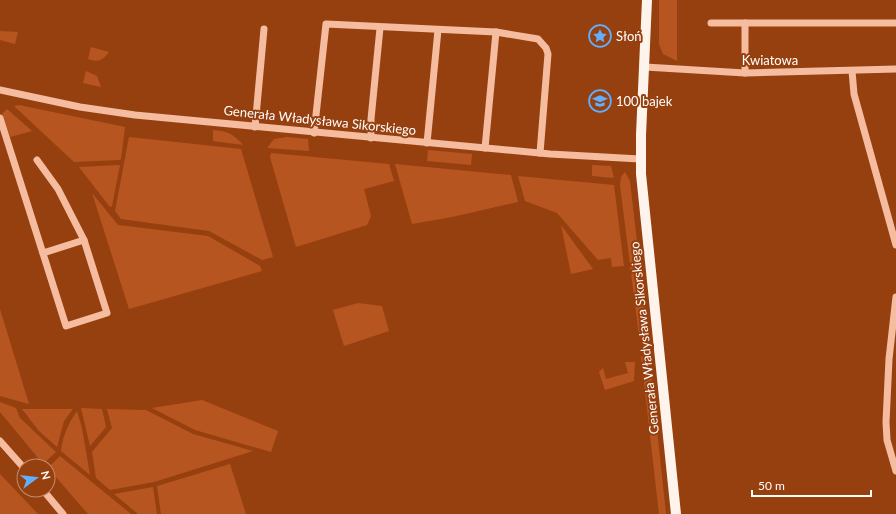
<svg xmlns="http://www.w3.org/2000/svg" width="896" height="514" font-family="Lato,sans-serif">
<rect width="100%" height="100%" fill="#97400f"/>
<g fill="#b75521">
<path d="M659 0H677V61L663 54 659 44Z"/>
<path d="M0 31 18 32 15 44 0 40Z"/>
<path d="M91 47 109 52C103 60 98 63 88 59Z"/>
<path d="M86 71 97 76 101 87 83 83Z"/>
<path d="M19 105 125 127 121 159 119 160 74 162 14 106Z"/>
<path d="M7 109 32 131 10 137 2 114Z"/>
<path d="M213 130C227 131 234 134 243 145L213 141Z"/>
<path d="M129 137 241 149 273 257 262 260 209 231 121 219 115 211Z"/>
<path d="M287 137 308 139 309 151 267 148 274 139Z"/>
<path d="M428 150 472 154 471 165 427 161Z"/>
<path d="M271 153 389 164 394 181 364 189 371 216 367 225 296 247 270 157Z"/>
<path d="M395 164 511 175 518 202 452 217 412 224Z"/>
<path d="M120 165 112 206 110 207 79 167Z"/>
<path d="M592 165 611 166 614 178 592 176Z"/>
<path d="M625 172 630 181 647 329 643 338 639 336 620 185 621 177Z"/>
<path d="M518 176 614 185 624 266 612 267 611 258 598 260 557 213 525 201Z"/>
<path d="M92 193 118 225 208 236 260 266 262 271 129 309Z"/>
<path d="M561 225 593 269 571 274Z"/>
<path d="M358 303 382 306 389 331 344 346 333 310Z"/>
<path d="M0 309 29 404 0 396Z"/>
<path d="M641 356 646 358 650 364 666 514H659Z"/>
<path d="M625 362H635L634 381 605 390 599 372 603 368 606 379 628 373Z"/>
<path d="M202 400 278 431 271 452 195 430 152 408Z"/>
<path d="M0 402 16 408 20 418 56 452 43 464 0 412Z"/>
<path d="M81 408 102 409 106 427 90 446Z"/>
<path d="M22 409H73L64 421 57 447 39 431Z"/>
<path d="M107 409 146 410 193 434 253 451 154 482 110 490 96 478 92 452 112 428Z"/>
<path d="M77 411 82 428 90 475 61 451C63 435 68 424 77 411Z"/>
<path d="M60 456 131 514H88L48 468Z"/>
<path d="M230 464 246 514H161L157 486Z"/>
<path d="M0 474 38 514H0Z"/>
<path d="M153 487 157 514H138L114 494Z"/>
</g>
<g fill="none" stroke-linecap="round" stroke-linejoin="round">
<g stroke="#f5bc9f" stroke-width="7">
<path d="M711 23H896"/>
<path d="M745 23V73"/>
<path d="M645 67 745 73 896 69"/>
<path d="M852 71 854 94 896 245"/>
<path d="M0 90 80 107 135 115 550 154 640 159"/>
<path d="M0 118 66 326 107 313 84 240 58 189 37 160"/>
<path d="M255 127 264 29"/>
<path d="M314 133 326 24 496 32 538 39 546 48 548 54 540 153"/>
<path d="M371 138V119L380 28"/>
<path d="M427 143 438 30"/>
<path d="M485 148 496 32"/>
<path d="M43 253 84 240"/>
<path d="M896 297 889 359 886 422 887 440 896 471"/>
<path d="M0 441 24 468"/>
<path d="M43 490 63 514"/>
</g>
<path stroke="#fff4ec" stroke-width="10" d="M647 0 641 135V174L676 514"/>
</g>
<defs>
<g id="sight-ring" transform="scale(1.15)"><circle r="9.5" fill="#97400f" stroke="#62afff" stroke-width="1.5"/><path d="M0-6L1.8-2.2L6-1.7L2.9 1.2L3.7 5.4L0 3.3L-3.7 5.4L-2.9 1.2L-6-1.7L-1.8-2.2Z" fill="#62afff"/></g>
<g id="school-ring" transform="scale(1.15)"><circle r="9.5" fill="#97400f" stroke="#62afff" stroke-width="1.5"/><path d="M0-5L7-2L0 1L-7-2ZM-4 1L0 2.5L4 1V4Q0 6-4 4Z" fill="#62afff"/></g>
</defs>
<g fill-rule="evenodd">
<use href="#sight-ring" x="600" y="36"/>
<use href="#school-ring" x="600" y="101"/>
</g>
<g text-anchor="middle" stroke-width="4" stroke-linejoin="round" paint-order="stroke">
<g font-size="13" fill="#fff" stroke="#97400f" text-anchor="start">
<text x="616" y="41">Słoń</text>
<text x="616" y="106">100 bajek</text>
</g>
<g font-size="13" fill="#fff" stroke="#97400f">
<text x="770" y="65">Kwiatowa</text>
<text transform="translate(320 120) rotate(6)" y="5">Generała Władysława Sikorskiego</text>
<text transform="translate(644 338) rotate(-96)" y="5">Generała Władysława Sikorskiego</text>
</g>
</g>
<g transform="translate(36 478) rotate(75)"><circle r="19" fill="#97400f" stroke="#c18c6f"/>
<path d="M0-3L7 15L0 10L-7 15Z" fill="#62afff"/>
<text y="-6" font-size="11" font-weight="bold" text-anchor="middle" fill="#ffffff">N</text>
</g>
<path d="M752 490v6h119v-6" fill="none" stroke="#ffffff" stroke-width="2"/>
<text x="758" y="490" font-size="12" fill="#ffffff" stroke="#97400f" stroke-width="3" paint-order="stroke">50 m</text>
</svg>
